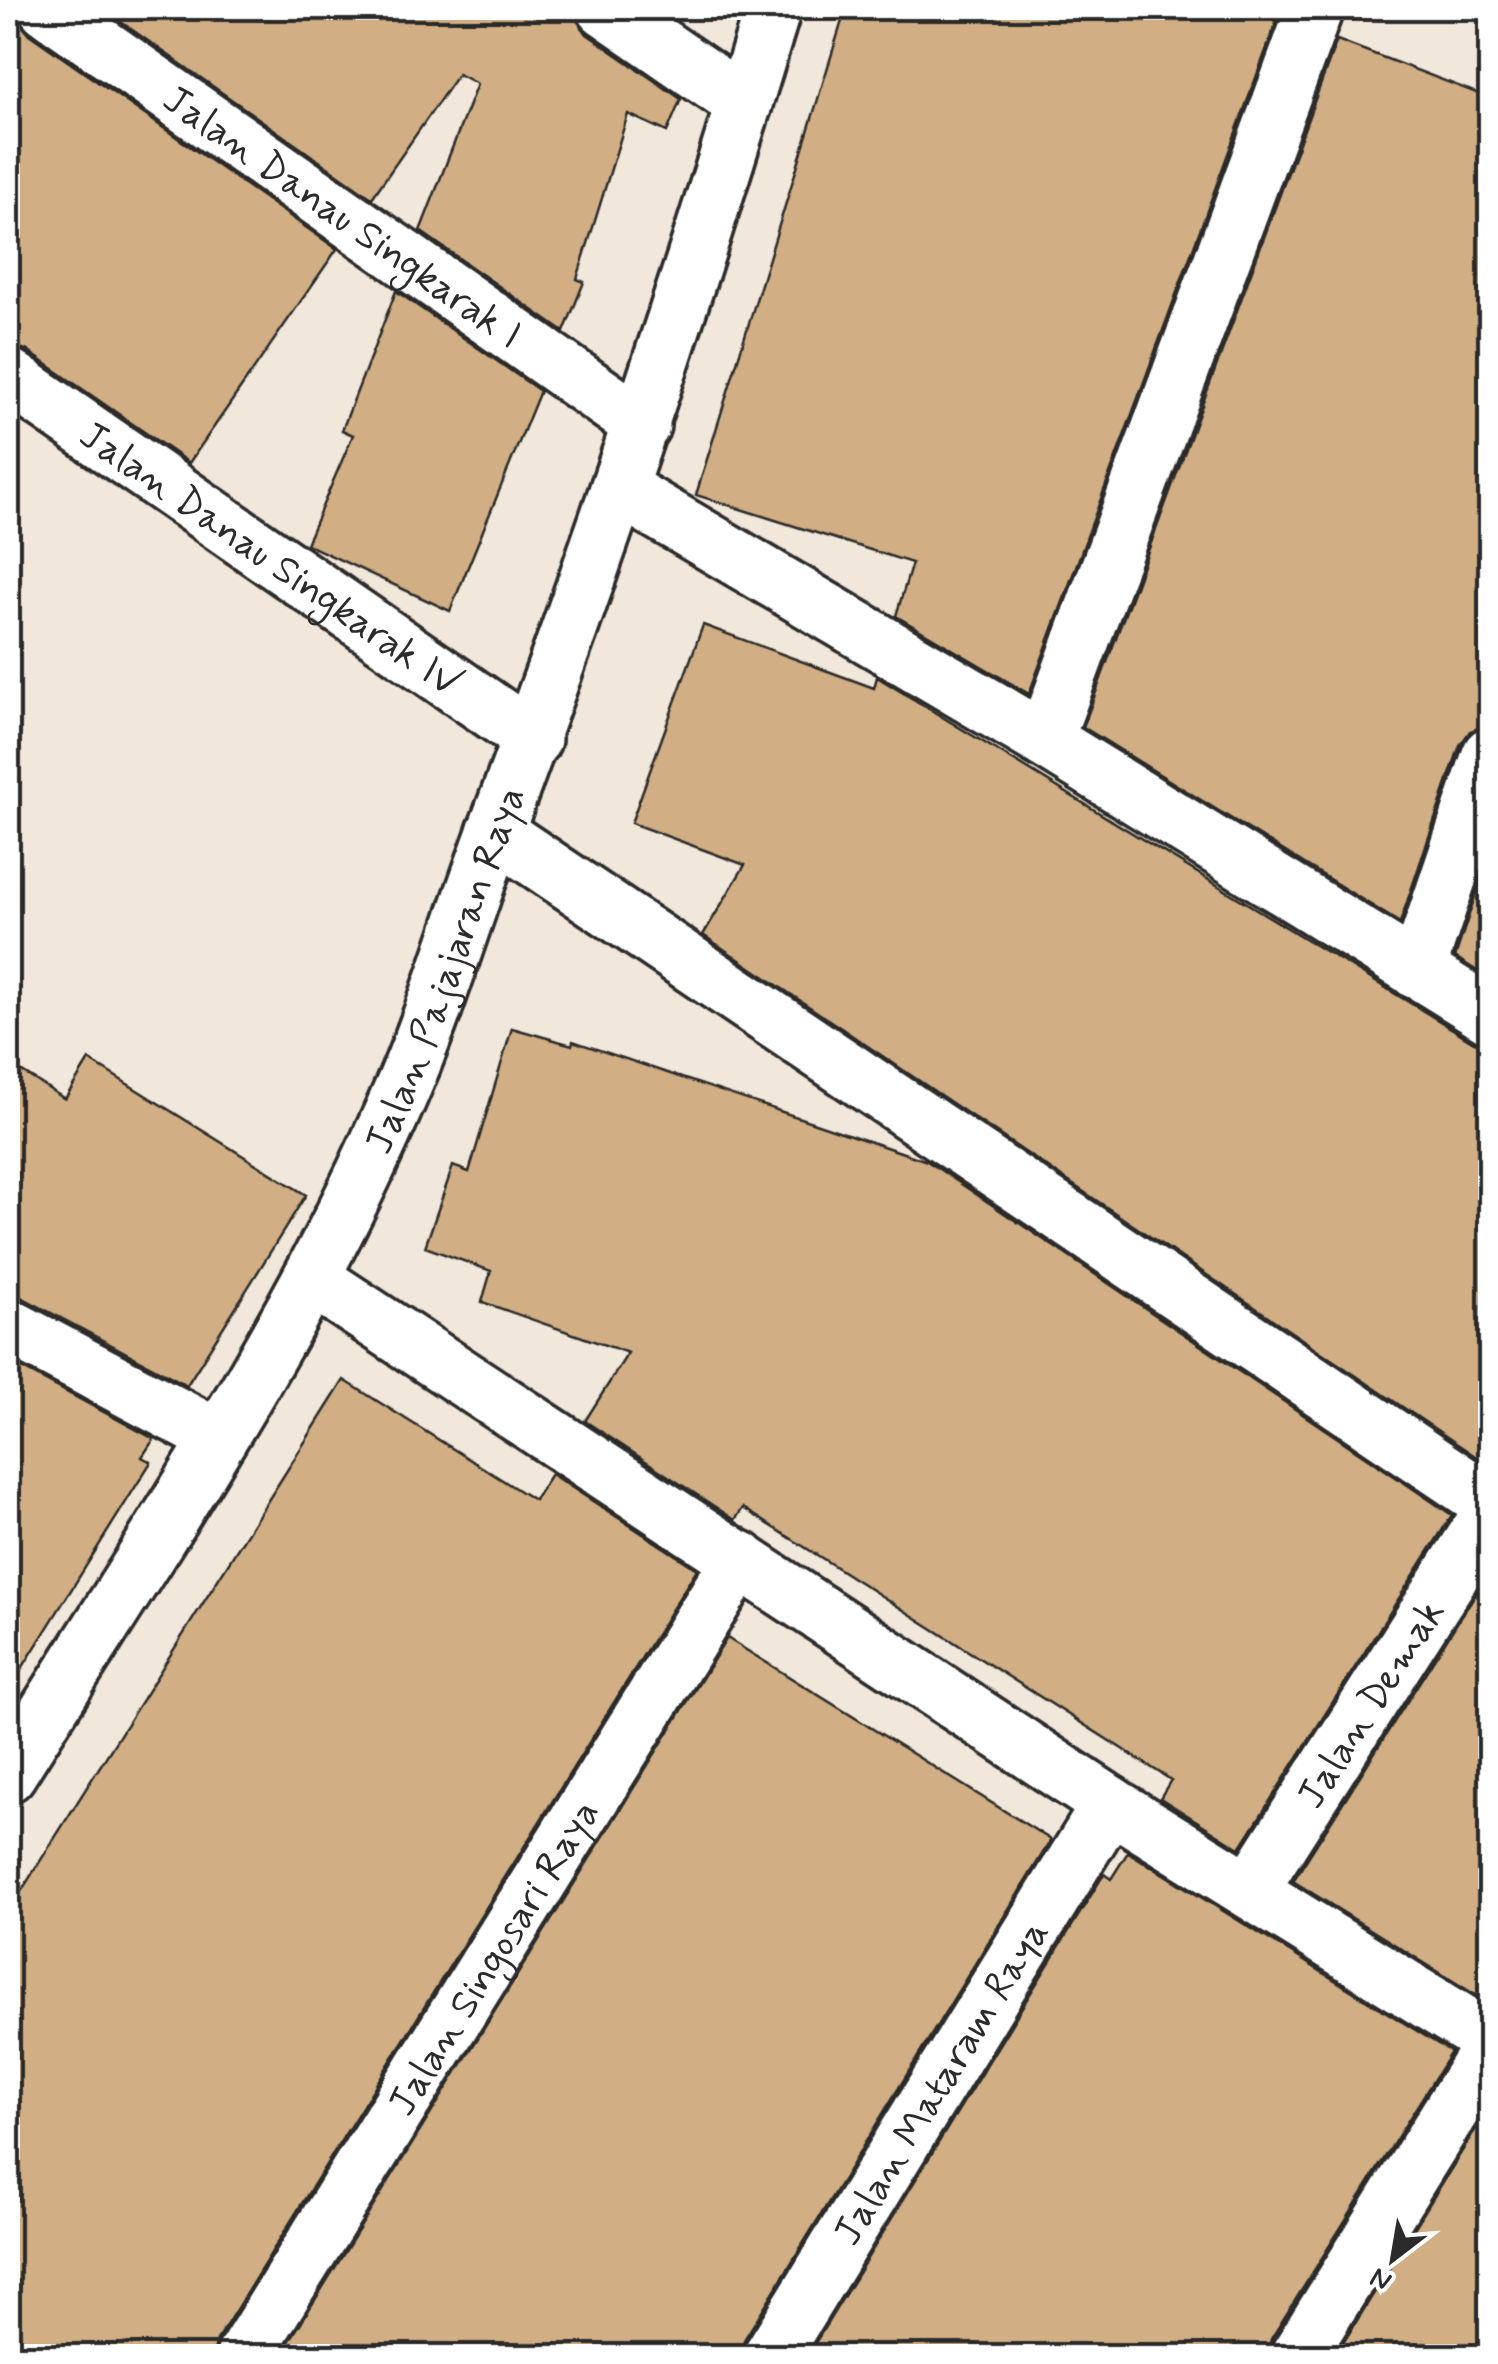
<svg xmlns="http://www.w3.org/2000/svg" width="1498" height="2364" font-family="Mynerve,sans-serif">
<rect width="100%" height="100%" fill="#f1e7da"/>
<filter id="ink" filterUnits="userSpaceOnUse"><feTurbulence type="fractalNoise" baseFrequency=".01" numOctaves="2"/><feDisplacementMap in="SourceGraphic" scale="20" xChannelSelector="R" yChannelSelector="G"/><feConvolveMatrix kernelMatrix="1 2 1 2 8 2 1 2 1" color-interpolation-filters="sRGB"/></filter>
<g filter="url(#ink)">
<g fill="#d1ae83" stroke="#2b2b2b" stroke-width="2.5">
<path d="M8 8H16L19 22 29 34 337 249 189 463 26 350 8 345Z"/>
<path d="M101 8H551L576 19 587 34 681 99 667 132 628 114 577 279 584 282 564 332 420 231 477 84 458 74 372 198Z"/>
<path d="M846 8H1251L1278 18 1029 694 896 616 912 563 696 495Z"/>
<path d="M1337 40 1490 98V725L1470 731 1460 745 1400 923 1083 727Z"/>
<path d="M396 291 540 391 450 611 306 544 353 435 342 430Z"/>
<path d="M703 625 874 688 877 677 1474 1042 1490 1046V1466L703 935 745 865 631 823Z"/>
<path d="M1490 851V979L1455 957Z"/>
<path d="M512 1028 572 1045 573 1041 927 1161 1452 1515 1240 1848 1160 1798 1171 1780 743 1508 735 1520 585 1421 628 1353 482 1302 491 1271 425 1247 453 1166 469 1172Z"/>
<path d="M89 1060 306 1195 187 1385 23 1298 8 1295V1063L65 1099Z"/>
<path d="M8 1361 154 1439 142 1457 151 1462 8 1691Z"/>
<path d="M344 1380 534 1500 551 1474 697 1569 217 2340 213 2356H8V1912Z"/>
<path d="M1490 1571V2004L1293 1881Z"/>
<path d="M727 1638 1051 1840 744 2340 740 2356H280Z"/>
<path d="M1128 1852 1451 2052 1271 2339 1267 2356H807L1104 1874 1111 1879Z"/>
<path d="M1490 2106V2356H1335Z"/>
</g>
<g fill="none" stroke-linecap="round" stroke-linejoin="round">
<g stroke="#2b2b2b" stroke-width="62">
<g id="minor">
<path id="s1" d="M47 8 642 425"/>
<path d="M605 8 744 104"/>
<path id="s2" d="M8 376 533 739"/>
<path d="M620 489 1045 740 1490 1015"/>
<path d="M1045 740 1315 8"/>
<path d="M495 832 1490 1503"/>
<path d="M1417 971 1490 755"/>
<path d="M311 1278 1110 1804 1490 2040"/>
<path d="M8 1326 219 1438"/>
<path id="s3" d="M8 1774C145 1555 294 1339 397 1101 435 1016 461 924 494 836 596 563 689 287 773 8"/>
<path id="s4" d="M1250 1890 1490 1514"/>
<path id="s5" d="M244 2356 740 1559"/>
<path id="s6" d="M771 2356 1110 1804"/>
<path d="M1298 2356 1490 2048"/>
</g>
</g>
<use href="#minor" stroke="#fff" stroke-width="55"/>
</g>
</g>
<g text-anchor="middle" stroke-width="8" stroke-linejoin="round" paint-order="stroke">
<g font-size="40" fill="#2b2b2b" stroke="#fff">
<text dy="14" stroke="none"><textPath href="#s1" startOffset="362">Jalan Danau Singkarak I</textPath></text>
<text dy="14" stroke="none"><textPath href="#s2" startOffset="320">Jalan Danau Singkarak IV</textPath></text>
<text dy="14" stroke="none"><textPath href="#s3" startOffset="918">Jalan Pajajaran Raya</textPath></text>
<text dy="14" stroke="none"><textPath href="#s4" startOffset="222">Jalan Demak</textPath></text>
<text dy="14" stroke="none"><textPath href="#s5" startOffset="470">Jalan Singosari Raya</textPath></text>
<text dy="14" stroke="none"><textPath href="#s6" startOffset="322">Jalan Mataram Raya</textPath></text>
</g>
</g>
<rect width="1498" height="2364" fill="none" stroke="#fff" stroke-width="40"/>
<rect x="20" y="20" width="1458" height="2324" fill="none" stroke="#2b2b2b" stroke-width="4" filter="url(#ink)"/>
<g transform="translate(1393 2259) rotate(211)" stroke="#ffffff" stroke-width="8" paint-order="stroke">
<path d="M0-8L18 38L0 25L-18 38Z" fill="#2b2b2b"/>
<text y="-15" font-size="28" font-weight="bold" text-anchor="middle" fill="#2b2b2b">N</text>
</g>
</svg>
